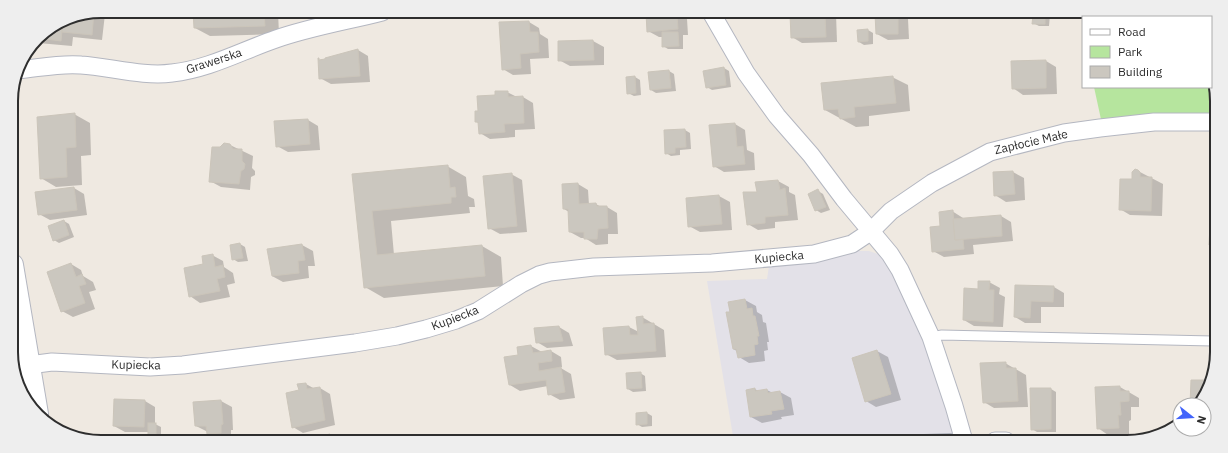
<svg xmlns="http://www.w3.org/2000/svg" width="1228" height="453" font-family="'IBM Plex Sans',sans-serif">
<rect width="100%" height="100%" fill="#efe9e1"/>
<path fill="#e3e1e8" d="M858 251H869L878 254 886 259 926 342 949 414 956 441 679 440 733 436 707 281 767 279 769 266Z"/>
<path fill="#b6e59e" d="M1211 78 1216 89V117L1102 124 1094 87H1211Z"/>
<g fill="#0003">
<path d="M100 11 105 14 102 40 73 37 72 46 38 43 36 41 42 34 67 18Z"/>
<path d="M194 11 278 12 279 34 210 36 195 28Z"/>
<path d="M647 13 692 14V19H687L688 35H683V49H668L663 46V37H659L648 31Z"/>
<path d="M791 14H836L837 42 802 43 792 37Z"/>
<path d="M876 14 900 15 908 19 909 39 888 40 877 34Z"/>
<path d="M988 15H1023V16H991Z"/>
<path d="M1034 15H1050L1049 26H1039L1033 23Z"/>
<path d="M1102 15 1138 16 1139 17H1102Z"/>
<path d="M529 22 539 28 540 34 548 39 549 58 530 59 531 74 513 75 503 69Z"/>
<path d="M868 30 873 33V44L864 45 859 42Z"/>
<path d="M593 41 604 47V65L570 66 559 60V42Z"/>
<path d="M358 50 368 56 370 82 331 84 320 78Z"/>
<path d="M1046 61 1056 67 1057 94 1023 95 1013 88Z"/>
<path d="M724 68 729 71 731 87 712 90 707 87Z"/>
<path d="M669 71 674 74 676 91 656 93 651 90Z"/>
<path d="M635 77 640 80 641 95 634 96 628 93 627 78Z"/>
<path d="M892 77 908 85 910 111 869 116V126L856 127 825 110Z"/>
<path d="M507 92 517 97H523L533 103 535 129 515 130V137L490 139 480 133 479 123 476 122 496 96Z"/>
<path d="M74 114 90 123 91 155 81 156 82 185 56 187 41 178Z"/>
<path d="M308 120 318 126 320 150 288 152 277 146Z"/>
<path d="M735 124 745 130 747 150 754 153 755 170 724 172 714 166Z"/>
<path d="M685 130 690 133 691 149 680 150V155L671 156 666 153 665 131Z"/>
<path d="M230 145 253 156 252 168 255 171V175L251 177 250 190 221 187 210 181 221 149Z"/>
<path d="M447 166 466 177 468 196 474 199 475 207H469L470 213 391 221 394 255 482 246 501 257 503 286 384 298 365 287 353 175Z"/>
<path d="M1138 171 1163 184 1162 216 1130 215 1120 209Z"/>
<path d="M1013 172 1024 178 1025 200 1006 202 995 195 994 173Z"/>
<path d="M511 174 522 180 527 232 500 234 489 228Z"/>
<path d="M778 181 789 187V192L795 195 798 220 775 222V228L758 230 748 224 758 193 756 183Z"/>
<path d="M578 184 588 190 589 205 596 204 601 207H607L617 213 618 234H608V244L596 245 585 238H581L570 232 569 212 564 209Z"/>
<path d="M74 188 84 194 87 215 50 220 39 214Z"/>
<path d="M818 191 823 194 830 210 821 213 816 210Z"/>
<path d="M719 196 730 202 732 230 700 232 689 226 687 199Z"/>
<path d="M952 211 963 218V220L1001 216 1011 222 1013 241 973 245 974 254 944 257 933 251 941 227Z"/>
<path d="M64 221 69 224 74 237 59 243 54 240Z"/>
<path d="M240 244 245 247 248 261 238 262 233 259Z"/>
<path d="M302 245 313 251 315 266H308L309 278 283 282 272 276Z"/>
<path d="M212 255 223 261 224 267 233 273 235 283 227 285 230 297 200 303 190 296 204 265Z"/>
<path d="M71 264 81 270 83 276 93 282 96 290 89 292 95 309 73 317 62 311Z"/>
<path d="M989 282 1000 288 999 294 1005 297 1003 327 974 326 964 320 979 290Z"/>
<path d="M1016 286 1054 287 1064 293V307H1041V323H1025L1015 317Z"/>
<path d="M745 300 756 306 757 312 762 315 763 322 766 323 769 342H767L768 350 764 351 765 361 749 363 739 357 737 351 733 349 729 303Z"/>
<path d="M642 317 664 330 666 357 617 360 606 354 629 327 639 332Z"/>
<path d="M12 319 19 350 13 352Z"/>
<path d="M559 327 569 333 573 346 547 348 537 342Z"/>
<path d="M531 346 542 352 551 351 561 357 562 367H559L571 374 575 398 560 400 549 394 548 386 520 391 510 385 519 356 518 348Z"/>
<path d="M877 351 888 357 901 400 876 407 866 401Z"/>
<path d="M1005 363 1026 375 1028 407 994 408 984 402Z"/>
<path d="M640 373 645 376 646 391 633 392 628 389Z"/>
<path d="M1192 381H1207L1210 383 1195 405H1191Z"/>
<path d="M306 384 315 389 320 388 330 394 335 425 303 433 293 427 300 391 298 385Z"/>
<path d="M1120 387 1139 398V407H1131V420L1129 421V434L1108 435 1098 428Z"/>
<path d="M755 389 758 391 767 390 773 393 780 392 791 398 794 415 781 417 782 419 762 423 751 417Z"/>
<path d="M1051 389 1056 392V432H1037L1032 429Z"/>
<path d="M145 401 155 407V424L161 427V438H149V432H125L114 426Z"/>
<path d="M221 401 232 407 233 430H231V438H216L208 433V432L196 426 194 402Z"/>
<path d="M647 413 652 416V426L642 427 637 424Z"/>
<path d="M330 435 335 438H318Z"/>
</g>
<g fill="#cbc7bf" stroke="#cbc5ba">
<path d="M193 11 264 12 265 26 194 28Z"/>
<path d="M94 12 92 35 62 32 63 20 67 18Z"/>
<path d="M646 13 680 14H677L678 29 647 32Z"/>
<path d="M790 14H825L826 37 791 38Z"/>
<path d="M875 14 898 15V34H876Z"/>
<path d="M1033 15H1045V24H1032Z"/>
<path d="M1101 15 1129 16V17H1101Z"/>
<path d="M63 20 61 41 38 38 42 34Z"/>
<path d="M529 21 530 32H538L539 52 520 54 521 68 502 70 499 22Z"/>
<path d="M868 29V41L858 42 857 30Z"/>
<path d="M662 32H678L679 46 662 47Z"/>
<path d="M593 40 594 60 558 61V41Z"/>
<path d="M358 49 360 76 319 79 318 58H319V60L325 59V58Z"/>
<path d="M1046 60V88L1012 89 1011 61Z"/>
<path d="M724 67 726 85 706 88 703 71Z"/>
<path d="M669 70 671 88 650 90 648 72Z"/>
<path d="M635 76 636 93 627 94 626 77Z"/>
<path d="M893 76 896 103 854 107 855 117 840 119 838 109 824 110 821 83Z"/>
<path d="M495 91H508V97L523 96 524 123 504 124 505 132 479 134 478 122H475V111H478L477 96 495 95Z"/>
<path d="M75 113 76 147 66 148 67 177 40 179 37 117Z"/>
<path d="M308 119 310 144 276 147 274 121Z"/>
<path d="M735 123 737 147 743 146 745 164 713 167 709 125Z"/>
<path d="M685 129 686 147 675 148V153L665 154 664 130Z"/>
<path d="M224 143 230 144 233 149H242V161L245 164 244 169 241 171 239 184 209 182 212 147H220Z"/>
<path d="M448 165 450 188 455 187 456 197H451V203L372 211 377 255 482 245 485 276 364 288 352 174Z"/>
<path d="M1135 169 1138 170 1140 172V177H1152L1151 211 1119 210 1120 179H1132V172Z"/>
<path d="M1013 171 1015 194 994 196 993 172Z"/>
<path d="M512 173 517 226 488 229 483 176Z"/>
<path d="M778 180 780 190 785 188 788 215 765 217V223L747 225 743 192H757L755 182Z"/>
<path d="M578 183 579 204 596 203 597 206H607L608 228 598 229 597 239H584V232H569L568 209H563L562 184Z"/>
<path d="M1212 186H1215L1214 245H1209Z"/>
<path d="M74 187 77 210 38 215 35 192Z"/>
<path d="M818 189 826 207 815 211 808 194Z"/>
<path d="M719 195 722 224 688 227 686 198Z"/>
<path d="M953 210 955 240 963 239 964 249 932 252 930 227 940 226 939 212Z"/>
<path d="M1001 215 1002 236 955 240 953 219Z"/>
<path d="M64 220 69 235 53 241 48 226Z"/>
<path d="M240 243 243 258 232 260 230 245Z"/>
<path d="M302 244 305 260 298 261 299 273 272 276 267 249Z"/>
<path d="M213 254 215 267 223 265 225 277 217 279 220 291 189 297 184 268 203 264 202 256Z"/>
<path d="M71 263 76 277 82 274 86 284 79 286 85 303 61 312 47 272Z"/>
<path d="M978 281H990L989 290H994L993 322 963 320 964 288 978 289Z"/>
<path d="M1015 285 1054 286 1053 302 1031 301 1030 318 1014 317Z"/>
<path d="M745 299 747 309 752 308 753 316H755L759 336H757L758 344 754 345 755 355 738 358 736 349H733L726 312H730L728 302Z"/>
<path d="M643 316V324L654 323 656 351 605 355 603 328 629 326 630 335H638L636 317Z"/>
<path d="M559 326 563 341 536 343 534 328Z"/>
<path d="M531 345 533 353 551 350 552 361 538 363 539 371 561 367 565 392 548 395 546 380 509 385 504 357 518 355 517 347Z"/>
<path d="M877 350 891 394 865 402 852 358Z"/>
<path d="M1006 362V368H1016L1018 401 983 403 980 363Z"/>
<path d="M641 372 642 388 627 389 626 373Z"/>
<path d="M1191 380H1207V388L1195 405H1190Z"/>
<path d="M306 383 307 389 320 387 325 420 292 428 286 393 299 390 297 384Z"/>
<path d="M1120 386V391H1129V401L1120 402 1121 415H1118L1119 428 1097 429 1095 387Z"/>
<path d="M755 388V391L767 389 768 393 780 391 784 409 771 411 772 414 750 417 746 390Z"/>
<path d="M1030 388H1051V429L1031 430Z"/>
<path d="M114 399 145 400 144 427 113 426Z"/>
<path d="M221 400 223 424 221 425V433L207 434 206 426H195L193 402Z"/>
<path d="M647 412V424L636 425V413Z"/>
<rect x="148" y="423" width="8" height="15"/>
<path d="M330 434 331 438H317V437Z"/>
</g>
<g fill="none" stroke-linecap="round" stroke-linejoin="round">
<g stroke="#b4b7c1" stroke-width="11">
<g id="lane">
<path d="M931 337 942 335 1213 341"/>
<path d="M885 441 963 438"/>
</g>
</g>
<g stroke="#b4b7c1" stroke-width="19">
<g id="street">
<path d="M712 14 746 73 777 116 811 155 844 199 890 254 900 270 931 337 954 406 964 441"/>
<path d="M18 70C39 68 60 63 81 65 110 67 144 77 172 73 209 69 241 51 276 39 310 27 347 21 382 12"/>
<path d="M13 361 28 358"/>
<path d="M29 365 52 362 150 367 183 365 355 343 397 336 426 329 456 320 478 311 521 284 539 275 550 272 594 267 712 263 814 254 852 244 870 232 891 211 932 183 990 152 1064 133 1100 128 1154 122H1216"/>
<path d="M995 441H1006"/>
</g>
</g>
<g stroke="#b4b7c1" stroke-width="24">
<path id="secondary" d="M12 265 37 414"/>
</g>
<use href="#lane" stroke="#fff" stroke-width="9"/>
<use href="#street" stroke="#fff" stroke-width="17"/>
<use href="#secondary" stroke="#fff" stroke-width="22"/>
</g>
<g text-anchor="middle" stroke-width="4" stroke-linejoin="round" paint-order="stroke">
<g font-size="12" fill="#2e2e2e" stroke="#fff">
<text transform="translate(214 61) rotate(-18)" y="4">Grawerska</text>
<text transform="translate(1031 142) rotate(-13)" y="4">Zapłocie Małe</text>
<text transform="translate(779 257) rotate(-5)" y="4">Kupiecka</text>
<text transform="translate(455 318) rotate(-21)" y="4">Kupiecka</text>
<text transform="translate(136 365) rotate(1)" y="4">Kupiecka</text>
</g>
</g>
<path d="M0 0H1228V453H0ZM101 18H1127A83 83 0 0 1 1210 101V352A83 83 0 0 1 1127 435H101A83 83 0 0 1 18 352V101A83 83 0 0 1 101 18Z" fill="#eee" fill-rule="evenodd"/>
<path fill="none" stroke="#2e2e2e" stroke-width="2" d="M101 18H1127A83 83 0 0 1 1210 101V352A83 83 0 0 1 1127 435H101A83 83 0 0 1 18 352V101A83 83 0 0 1 101 18Z"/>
<rect x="1082" y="16" width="130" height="72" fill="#ffffff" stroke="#ababab"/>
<rect x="1090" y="29" width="20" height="6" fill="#ffffff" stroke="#ababab"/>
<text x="1118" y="36" font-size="12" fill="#2e2e2e">Road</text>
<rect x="1090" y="46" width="20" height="12" fill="#b6e59e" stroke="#ababab"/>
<text x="1118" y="56" font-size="12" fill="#2e2e2e">Park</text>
<rect x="1090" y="66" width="20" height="12" fill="#cbc7bf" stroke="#ababab"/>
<text x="1118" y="76" font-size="12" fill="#2e2e2e">Building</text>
<g transform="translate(1192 417) rotate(107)"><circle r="19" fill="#ffffff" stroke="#ababab"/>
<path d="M0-3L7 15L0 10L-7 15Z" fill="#4264fb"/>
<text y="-6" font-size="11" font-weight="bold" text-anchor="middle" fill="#2e2e2e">N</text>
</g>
</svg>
